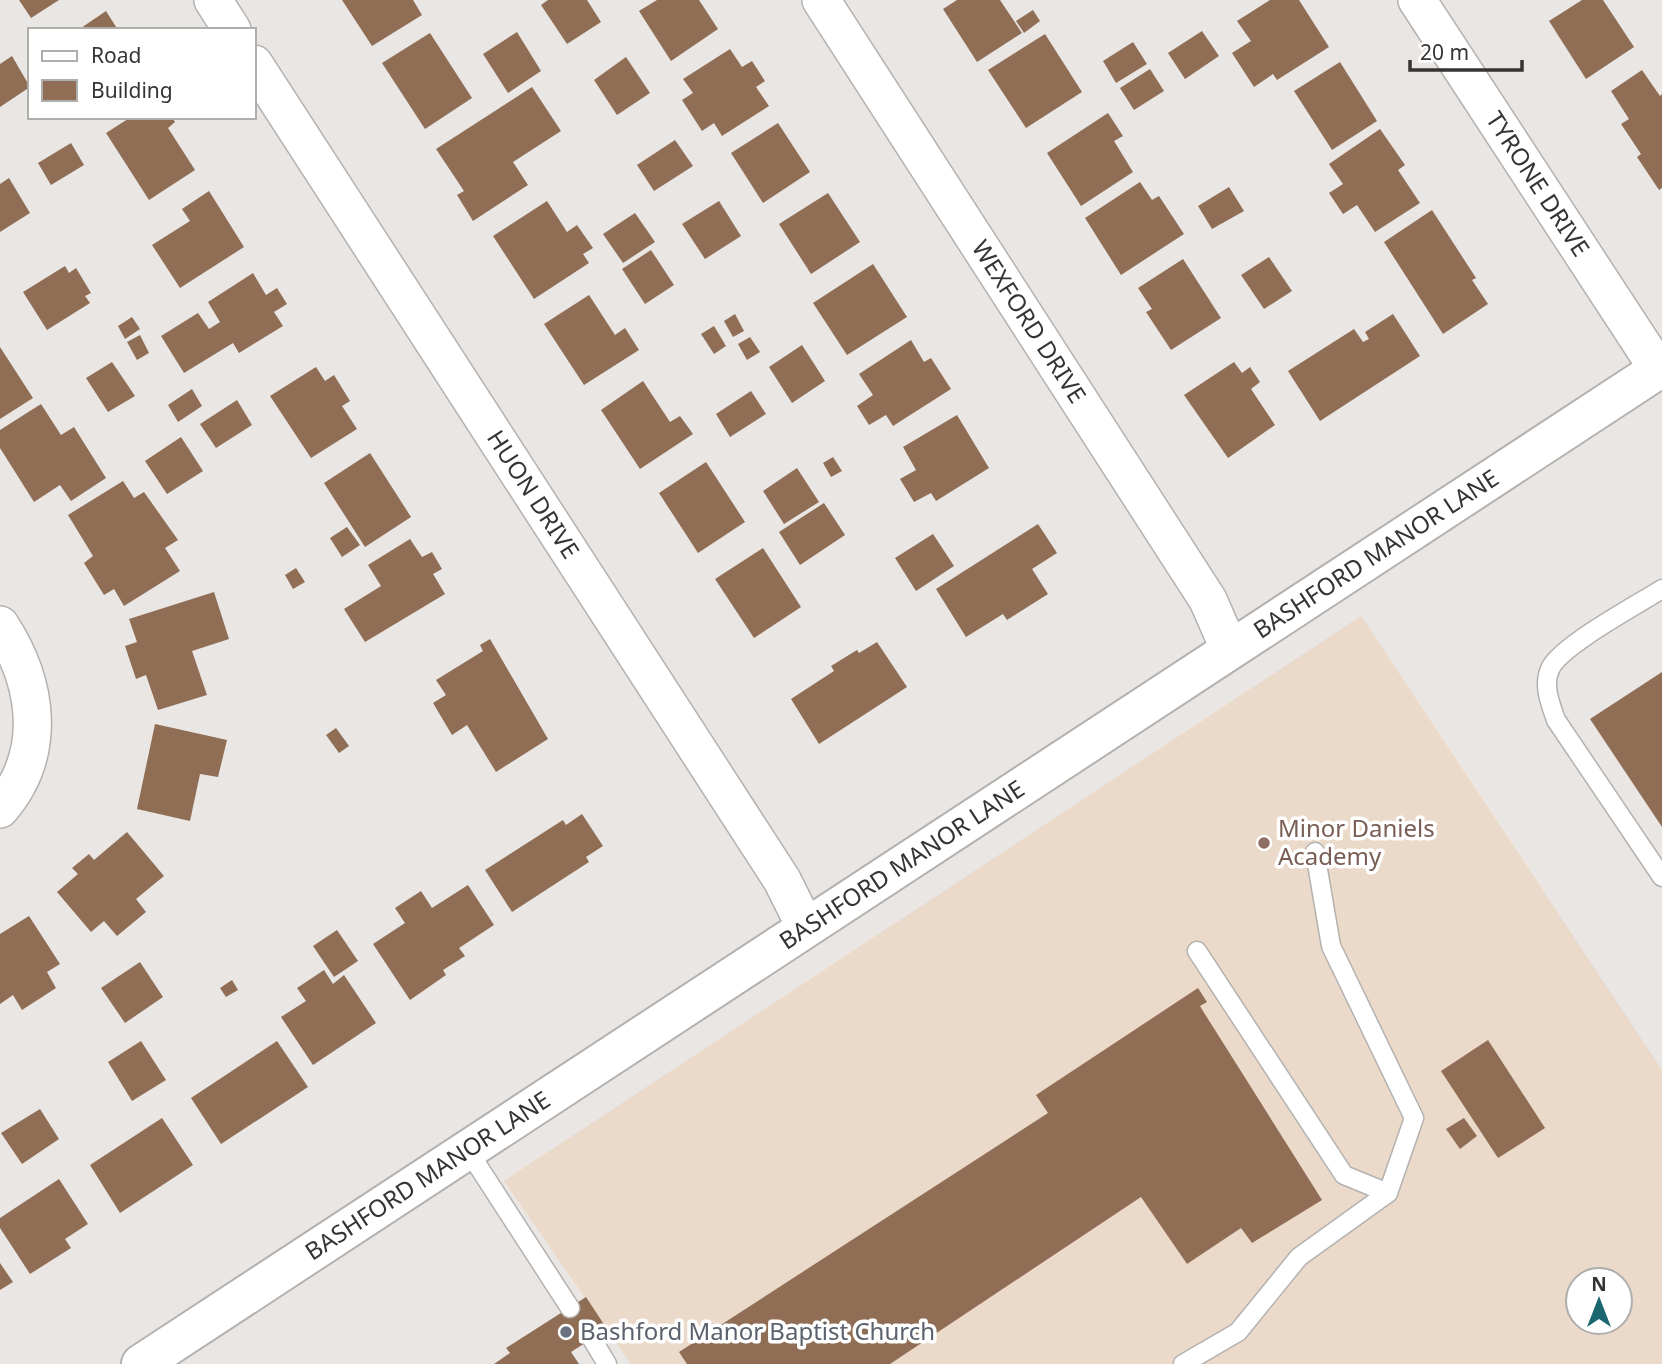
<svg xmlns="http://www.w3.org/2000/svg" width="1662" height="1364" font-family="'Noto Sans',sans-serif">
<rect width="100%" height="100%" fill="#e9e6e4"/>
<path fill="#ebd9c9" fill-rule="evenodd" d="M1361 616 1662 1070V1364H631L504 1181ZM1578 1280H1620V1322H1578Z"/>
<g fill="#8f6e55">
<path d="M19 0H59L31 18Z"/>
<path d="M342 0H413L422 15 372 46Z"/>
<path d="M548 0H587L601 22 567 44 541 5Z"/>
<path d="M657 0H699L718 29 671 61 639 11Z"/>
<path d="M957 0H1000L1022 33 977 62 943 9Z"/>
<path d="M1270 0H1299L1329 47 1277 80 1273 74 1254 87 1232 53 1251 41 1237 21Z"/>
<path d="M1582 0H1603L1634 47 1586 79 1549 21Z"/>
<path d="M1033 10 1040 21 1024 33 1016 21Z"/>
<path d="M106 11 118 30H78Z"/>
<path d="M1202 31 1219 56 1185 79 1168 53Z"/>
<path d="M517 32 541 71 508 93 483 54Z"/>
<path d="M430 33 472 98 425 129 382 63Z"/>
<path d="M1045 34 1082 92 1026 128 988 70Z"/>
<path d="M1133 42 1147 64 1116 83 1103 61Z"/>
<path d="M730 49 742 67 752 61 765 81 756 87 769 106 722 136 714 123 702 131 682 100 693 93 683 79Z"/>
<path d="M12 56 30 87 0 107V64Z"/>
<path d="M626 57 650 93 617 115 594 80Z"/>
<path d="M1340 62 1377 121 1332 150 1294 91Z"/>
<path d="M1150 69 1164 91 1134 110 1120 88Z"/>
<path d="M1642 70 1660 96 1662 94V188L1659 190 1637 157 1641 154 1621 124 1629 119 1611 91Z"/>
<path d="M532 87 561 131 513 162 528 185 473 221 457 195 464 191 436 149Z"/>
<path d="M1108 113 1123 136 1114 141 1133 172 1081 206 1047 153Z"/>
<path d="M131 117H172L175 122 168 128 195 170 149 200 106 133Z"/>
<path d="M778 123 810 172 763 203 731 153Z"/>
<path d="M1380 129 1405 165 1398 170 1420 203 1375 232 1357 205 1343 214 1329 193 1343 184 1329 164Z"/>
<path d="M675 140 693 166 654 191 637 165Z"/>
<path d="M71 143 84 165 51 185 38 163Z"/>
<path d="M9 178 30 213 0 232V184Z"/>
<path d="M1140 182 1152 200 1159 196 1184 234 1121 275 1085 218Z"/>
<path d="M1229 187 1244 211 1212 229 1198 206Z"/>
<path d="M209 191 244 247 180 288 152 245 190 221 182 209Z"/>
<path d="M828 193 860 242 811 274 779 224Z"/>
<path d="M547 201 567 232 577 225 593 248 583 254 589 263 534 299 493 236Z"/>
<path d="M719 201 741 236 705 259 682 224Z"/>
<path d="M1432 210 1476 278 1472 280 1488 304 1443 334 1384 242Z"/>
<path d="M635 213 655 242 623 263 603 234Z"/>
<path d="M651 250 674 285 645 304 622 269Z"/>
<path d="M1269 257 1292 291 1264 309 1241 275Z"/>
<path d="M1183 259 1221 318 1171 350 1146 312 1152 309 1138 288Z"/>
<path d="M873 264 907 317 847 355 813 303Z"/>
<path d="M65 266 69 273 76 268 91 293 85 296 90 303 47 330 23 292Z"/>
<path d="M253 273 266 295 277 288 287 304 274 312 283 326 239 353 233 343 184 373 161 336 198 313 209 329 220 322 208 302Z"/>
<path d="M589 295 615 335 625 328 639 350 584 385 544 324Z"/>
<path d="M735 314 744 331 733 337 724 321Z"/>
<path d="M1393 314 1420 356 1320 421 1288 371 1354 329 1363 342 1369 339 1365 332Z"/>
<path d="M132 317 140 329 125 339 118 326Z"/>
<path d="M714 326 726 346 714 354 701 334Z"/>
<path d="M140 335 149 353 137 360 127 342Z"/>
<path d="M750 337 760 352 747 360 738 344Z"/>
<path d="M911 340 924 362 931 358 951 389 893 426 886 415 869 425 857 406 873 395 859 374Z"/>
<path d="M802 345 825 381 792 403 769 367Z"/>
<path d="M0 347 33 398 0 419Z"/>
<path d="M112 362 135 396 108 412 86 378Z"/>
<path d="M1234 362 1242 373 1250 367 1260 382 1251 389 1275 425 1228 458 1184 395Z"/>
<path d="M316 367 325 381 334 375 350 401 342 406 357 429 311 458 270 396Z"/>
<path d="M643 381 670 422 680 416 693 434 640 469 601 410Z"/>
<path d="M192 389 202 406 178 422 168 405Z"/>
<path d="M751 391 766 414 730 437 716 414Z"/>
<path d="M237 400 252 425 216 448 200 424Z"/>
<path d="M41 404 61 435 74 427 106 478 71 501 60 485 34 502 0 448V430Z"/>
<path d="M957 415 989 468 936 501 931 493 914 502 900 479 916 470 903 447Z"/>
<path d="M181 437 203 471 167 494 145 461Z"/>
<path d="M370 453 411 517 365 547 324 483Z"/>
<path d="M833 457 842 471 831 477 823 463Z"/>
<path d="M706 462 745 522 698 553 659 493Z"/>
<path d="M797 468 819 502 784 524 763 491Z"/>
<path d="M123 481 134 498 144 492 178 540 165 548 180 571 124 606 114 589 104 595 84 563 93 556 68 515Z"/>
<path d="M824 503 845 535 800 565 779 532Z"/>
<path d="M1038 524 1057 553 1032 569 1048 594 1007 620 1003 614 966 637 936 589Z"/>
<path d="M347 527 360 545 342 557 330 538Z"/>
<path d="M933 534 954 566 916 591 895 558Z"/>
<path d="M410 539 422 557 432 552 442 569 433 574 445 594 365 642 344 609 381 586 368 565Z"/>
<path d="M763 548 801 607 754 638 715 579Z"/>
<path d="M296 568 305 582 293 589 285 575Z"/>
<path d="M214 592 229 639 192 651 207 695 158 710 146 675 136 679 125 646 137 642 129 619Z"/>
<path d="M490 639 548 739 496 772 467 725 452 735 433 703 446 695 436 680 483 651 480 645Z"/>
<path d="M877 642 907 687 819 744 791 699 834 671 831 666 857 650 859 653Z"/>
<path d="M1662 672V827L1590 719Z"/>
<path d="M155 724 227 740 218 777 200 774 190 821 137 809Z"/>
<path d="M336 728 349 746 339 753 326 735Z"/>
<path d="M582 814 603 846 586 857 589 862 512 912 485 870 563 820 566 825Z"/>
<path d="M127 832 164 876 136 899 146 912 117 936 104 921 91 932 57 892 78 874 72 868 89 854 94 860Z"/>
<path d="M468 885 494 925 459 948 465 956 443 970 446 975 410 1000 373 944 405 923 395 908 421 891 432 908Z"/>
<path d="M29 916 60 964 47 972 56 988 22 1010 13 995 0 1004V934Z"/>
<path d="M337 930 358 961 334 977 313 946Z"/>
<path d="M140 962 163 997 125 1023 101 988Z"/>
<path d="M324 970 333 984 344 975 376 1023 313 1065 281 1017 306 1001 297 988Z"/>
<path d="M232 980 238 990 226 997 220 988Z"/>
<path d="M1198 988 1207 1002 1200 1006 1203 1011 1322 1200 1252 1243 1241 1228 1187 1264 1141 1197 890 1364H687L679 1352 1048 1113 1036 1095Z"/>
<path d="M1488 1040 1545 1128 1498 1158 1441 1071Z"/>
<path d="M141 1041 166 1080 132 1101 108 1062Z"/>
<path d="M277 1041 308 1087 221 1144 191 1098Z"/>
<path d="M40 1109 59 1139 22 1164 1 1133Z"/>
<path d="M162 1118 193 1165 120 1213 90 1165Z"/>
<path d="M1464 1118 1477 1136 1460 1149 1446 1129Z"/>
<path d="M59 1179 88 1224 65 1239 71 1248 30 1274 0 1228V1218Z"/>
<path d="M0 1263 13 1282 0 1290Z"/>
<path d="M586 1297 607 1329 571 1352 579 1364H494L510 1353 506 1348Z"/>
</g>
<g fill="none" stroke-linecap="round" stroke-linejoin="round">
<g stroke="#b4b2b0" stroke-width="21">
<g id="service">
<path d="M1662 589C1637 605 1564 644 1551 667 1542 684 1550 703 1556 720L1662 877"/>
<path d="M1197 951 1344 1175 1388 1193 1414 1118 1331 946 1315 852"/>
<path d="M467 1149 570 1308"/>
<path d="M592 1339 607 1364"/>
<path d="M1183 1364 1238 1332 1299 1257 1388 1193"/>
</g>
</g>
<g stroke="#b4b2b0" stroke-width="40">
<g id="minor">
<path d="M213 0 232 30"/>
<path id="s1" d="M821 0 1208 600 1229 648"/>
<path id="s2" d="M1417 0 1658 369"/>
<path id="s3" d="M254 64 782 880 806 928"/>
<path d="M0 625C38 683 48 753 0 809"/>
</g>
</g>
<g stroke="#b4b2b0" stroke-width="42">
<g id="tertiary">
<path id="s4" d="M141 1364 1662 367"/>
</g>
</g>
<use href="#service" stroke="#fff" stroke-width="18"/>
<use href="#minor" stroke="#fff" stroke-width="37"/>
<use href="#tertiary" stroke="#fff" stroke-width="38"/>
</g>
<circle fill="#8d6e63" stroke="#fff" stroke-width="2.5" cx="1264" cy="843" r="7"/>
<circle fill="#6b7280" stroke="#fff" stroke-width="2.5" cx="566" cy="1332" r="7"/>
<g text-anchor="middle" stroke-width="7" stroke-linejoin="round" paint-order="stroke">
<g font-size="24" fill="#353433" stroke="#fff">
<text dy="8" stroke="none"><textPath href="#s2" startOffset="220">TYRONE DRIVE</textPath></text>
<text dy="8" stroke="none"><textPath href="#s1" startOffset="383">WEXFORD DRIVE</textPath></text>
<text dy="8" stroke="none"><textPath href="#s3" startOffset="513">HUON DRIVE</textPath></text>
<text dy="8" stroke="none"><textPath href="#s4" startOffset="1477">BASHFORD MANOR LANE</textPath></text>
<text dy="8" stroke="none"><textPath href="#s4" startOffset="910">BASHFORD MANOR LANE</textPath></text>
<text dy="8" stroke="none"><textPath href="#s4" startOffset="343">BASHFORD MANOR LANE</textPath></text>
</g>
<g font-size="24" fill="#785e54" stroke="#fff" text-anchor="start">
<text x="1278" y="837">Minor Daniels<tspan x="1278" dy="28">Academy</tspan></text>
</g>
<g font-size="24" fill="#5b616d" stroke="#fff" text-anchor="start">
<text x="580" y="1340">Bashford Manor Baptist Church</text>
</g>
</g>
<rect x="28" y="28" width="228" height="91" fill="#ffffff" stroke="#aeaead" stroke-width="2"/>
<rect x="42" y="51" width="35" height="10" fill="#ffffff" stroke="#aeaead" stroke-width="2"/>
<text x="91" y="63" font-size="21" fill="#353433">Road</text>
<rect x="42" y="80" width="35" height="21" fill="#8f6e55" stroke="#aeaead" stroke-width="2"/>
<text x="91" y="98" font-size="21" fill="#353433">Building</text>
<g transform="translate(1599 1301)"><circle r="33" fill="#ffffff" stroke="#aeaead" stroke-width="2"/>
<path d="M0-5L12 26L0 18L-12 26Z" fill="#1b676f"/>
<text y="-10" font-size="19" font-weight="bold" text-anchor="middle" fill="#353433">N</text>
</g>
<path d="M1410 60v10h112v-10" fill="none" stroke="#353433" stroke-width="3.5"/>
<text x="1420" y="60" font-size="21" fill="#353433" stroke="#ffffff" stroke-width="5" paint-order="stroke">20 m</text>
</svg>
